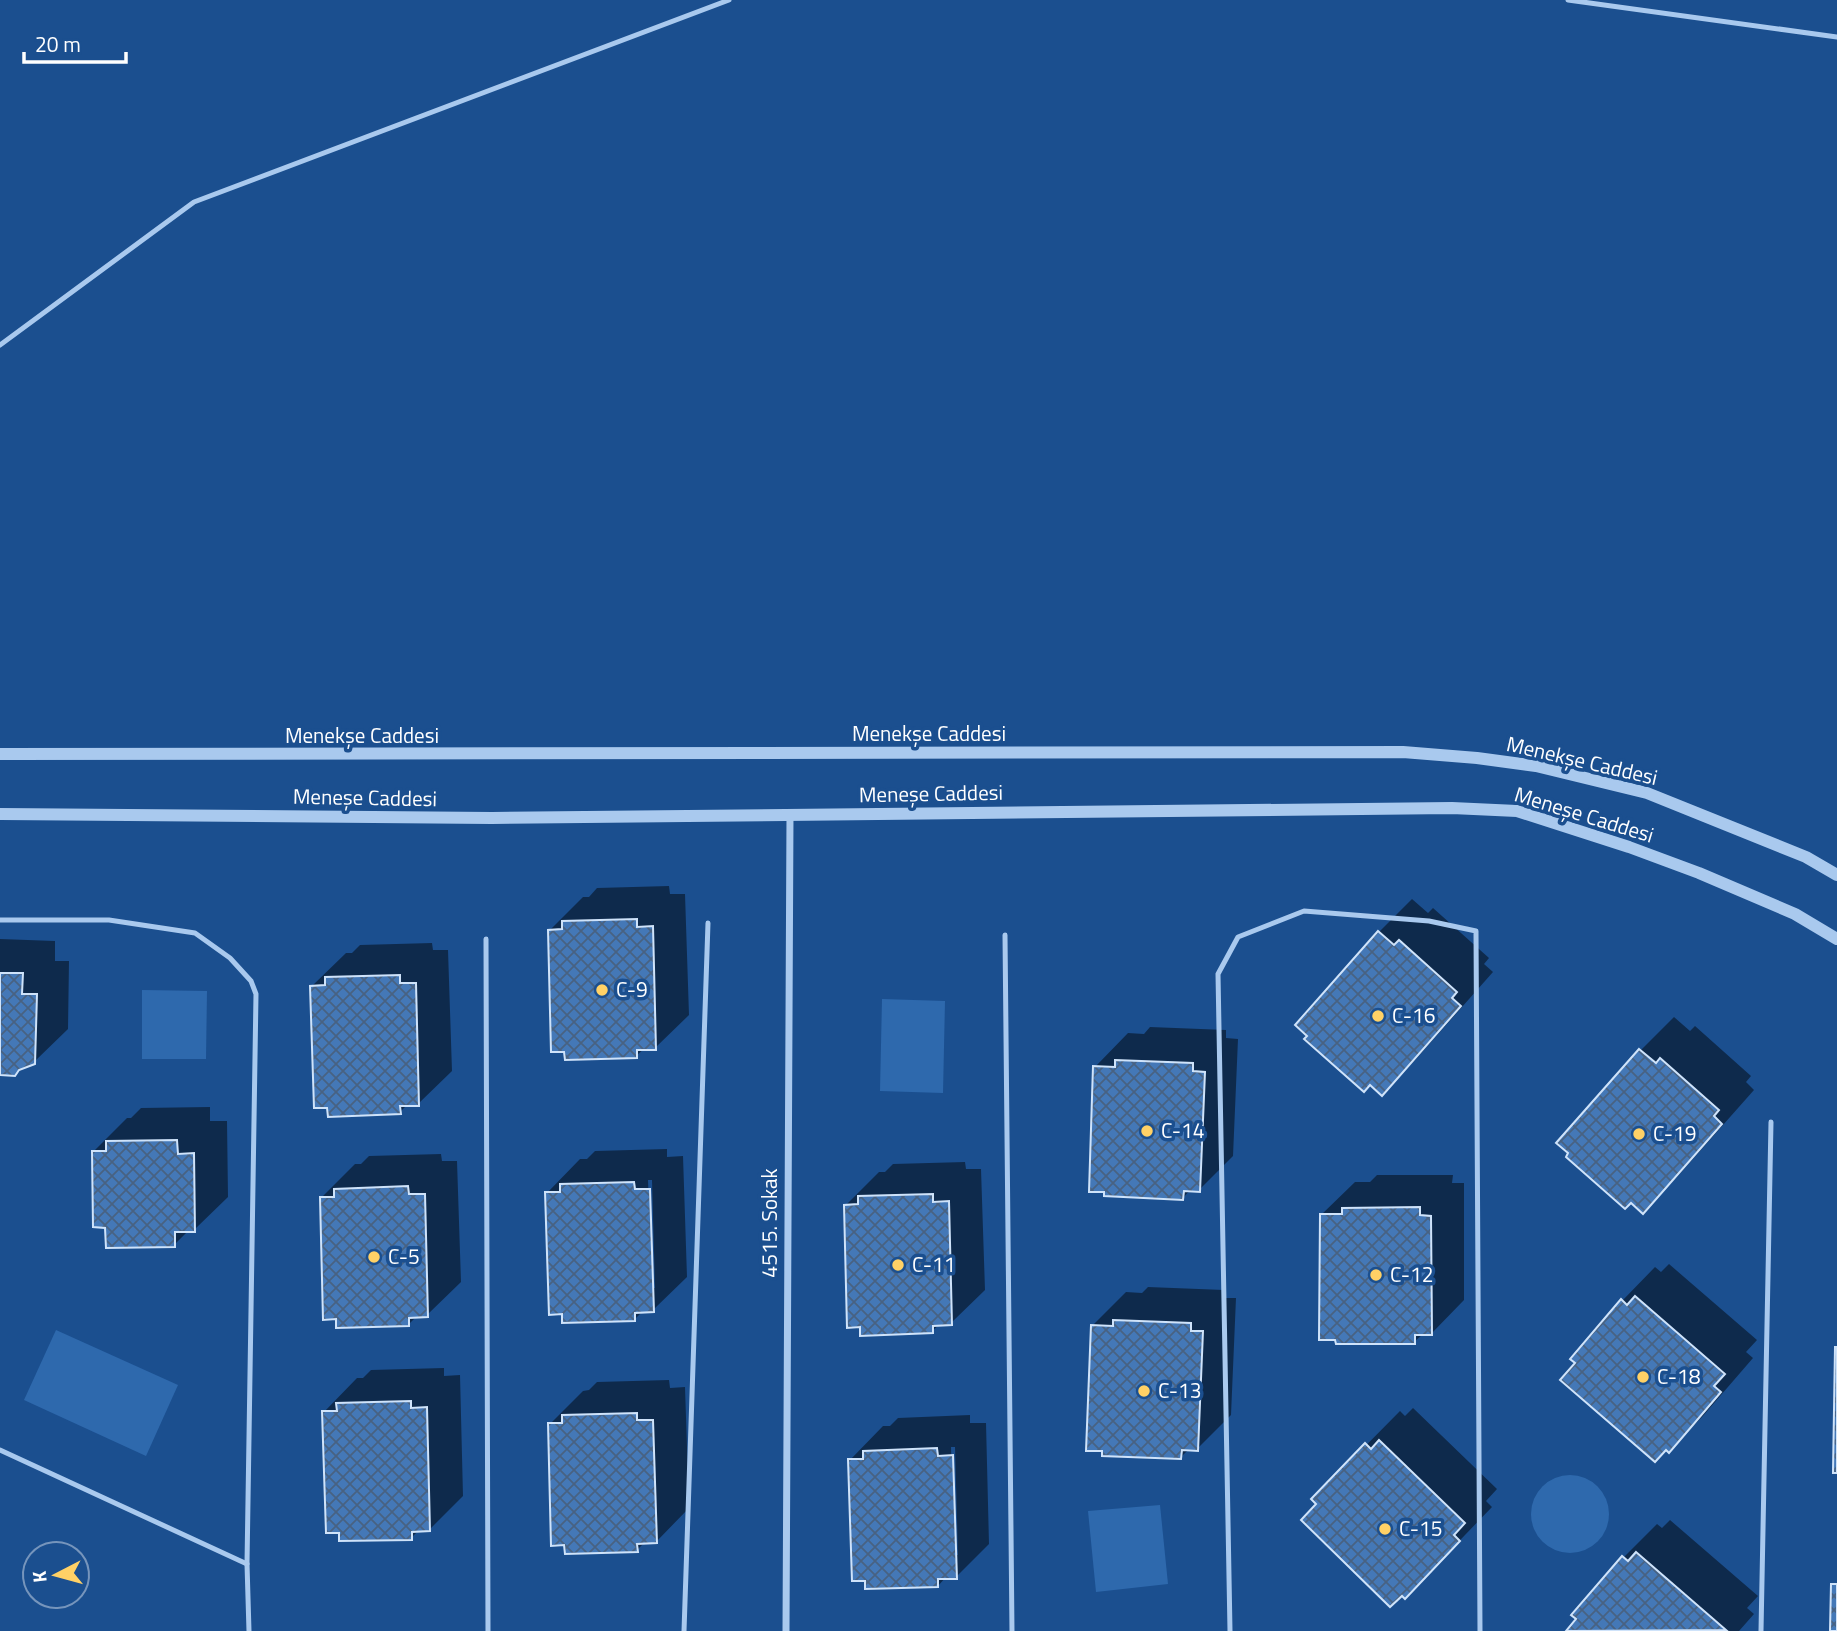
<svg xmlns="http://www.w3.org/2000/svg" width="1837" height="1631" font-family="'Titillium Web',sans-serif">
<defs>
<pattern id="building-cross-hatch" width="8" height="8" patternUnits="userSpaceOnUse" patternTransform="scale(1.75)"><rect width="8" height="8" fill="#4478b7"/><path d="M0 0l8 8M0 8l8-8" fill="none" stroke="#486282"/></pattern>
</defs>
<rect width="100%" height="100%" fill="#1b4f8f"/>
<g fill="#2e69ad">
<path d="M142 990 207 991 206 1059H142Z"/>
<path d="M882 999 945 1001 943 1093 880 1091Z"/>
<path d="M56 1330 178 1385 146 1456 24 1400Z"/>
<circle cx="1570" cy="1514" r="39"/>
<path d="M1160 1505 1168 1584 1096 1592 1088 1511Z"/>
</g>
<g fill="#0007" fill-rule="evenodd">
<path d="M669 886 670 894H685L689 1015 655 1048H645L636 1056 549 931 583 897H589L597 888Z"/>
<path d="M1412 899 1428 913 1433 908 1489 958 1484 964 1493 972 1415 1060 1382 1094 1297 1025 1379 932Z"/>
<path d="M0 939 55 941V961H69L68 1029 34 1062 0 1074Z"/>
<path d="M432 943 433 950H448L452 1071 418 1104H408L400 1112 312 986 346 953H352L360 945Z"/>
<path d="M1674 1017 1690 1031 1695 1026 1751 1076 1746 1082 1754 1090 1676 1178 1643 1211 1559 1143 1641 1050Z"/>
<path d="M1150 1027 1226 1030V1038L1238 1039 1233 1156 1199 1190 1191 1189 1183 1198 1095 1067 1128 1033 1144 1034Z"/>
<path d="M210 1107V1121H227L228 1197 194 1230H189L174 1245 107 1226 94 1151 127 1118H131L141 1108Z"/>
<path d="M667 1149V1157L683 1156 687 1277 653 1310 643 1311 635 1319 547 1193 580 1159H587L595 1151ZM648 1180H652L655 1288H652Z"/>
<path d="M441 1154 442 1161H457L461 1282 427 1315 417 1316 409 1324 321 1198 355 1164H361L369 1156Z"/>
<path d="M965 1162 966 1169H981L985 1290 951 1323 940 1324 932 1331 845 1206 879 1172H885L893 1164Z"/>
<path d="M1377 1175H1453L1452 1183H1464V1300L1431 1334H1423L1414 1342 1321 1215 1355 1182H1370Z"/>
<path d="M1669 1264 1757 1340 1746 1352 1753 1358 1702 1417 1669 1450 1622 1301 1655 1267 1661 1272Z"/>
<path d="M1148 1287 1224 1290V1298H1236L1231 1415 1197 1449H1189L1181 1457 1092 1326 1126 1292 1142 1293Z"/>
<path d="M444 1368V1376L460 1375 463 1496 430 1529H420L411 1538 324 1412 357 1378H363L371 1370Z"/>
<path d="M669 1380 670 1388 685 1387 689 1508 656 1542H645L637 1550 550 1424 583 1391 589 1390 597 1382Z"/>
<path d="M1413 1408 1497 1489 1486 1501 1492 1507 1438 1563 1318 1504 1313 1499 1400 1411 1405 1416Z"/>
<path d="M970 1415V1423H986L989 1544 956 1577H946L938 1586 850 1460 883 1426H890L898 1418ZM951 1447H955L958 1555H954Z"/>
<path d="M1670 1520 1758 1596 1747 1608 1754 1614 1739 1631H1568L1578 1619 1573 1615 1624 1557 1657 1524 1662 1528Z"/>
</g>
<g fill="url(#building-cross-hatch)" stroke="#cfe3fa" stroke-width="2">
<path d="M637 919V927L653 926 656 1050H637V1058L565 1060 564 1052H551L548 930 562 929V921Z"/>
<path d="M1378 931 1394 945 1399 940 1457 992 1452 998 1461 1006 1382 1096 1370 1085 1364 1092 1304 1039 1307 1036 1295 1025Z"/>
<path d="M0 973H23L22 994H37L35 1064 19 1070 15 1076 0 1075Z"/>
<path d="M400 975V983H416L419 1106H400L401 1114 328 1117 327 1108H314L310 986 325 985V977Z"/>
<path d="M1639 1049 1656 1063 1660 1058 1719 1110 1714 1116 1722 1124 1643 1214 1631 1203 1625 1209 1566 1157 1568 1153 1556 1143Z"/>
<path d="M1115 1060 1193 1063V1071L1205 1072 1200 1192 1184 1191 1183 1200 1104 1196V1192H1089L1093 1066 1115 1067Z"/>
<path d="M177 1140 178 1154 194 1153 195 1232H175V1247L106 1248 105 1228 93 1227 92 1151H106V1141Z"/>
<path d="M634 1182 635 1189H650L654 1312 635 1313V1321L562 1323V1314L549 1315 545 1192H560V1184Z"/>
<path d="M408 1186 409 1194H425L428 1317 409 1318V1326L336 1328V1319L323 1320 320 1197H334V1189Z"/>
<path d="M933 1194V1202L949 1201 952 1325 933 1326V1333L860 1336V1327L847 1328 844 1205 858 1204V1196Z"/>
<path d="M1420 1207V1215L1431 1216 1432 1335H1415V1344H1336L1335 1340H1319L1320 1214H1342V1208Z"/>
<path d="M1635 1296 1725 1374 1714 1386 1721 1392 1669 1453 1666 1450 1655 1462 1560 1380 1575 1363 1570 1359 1621 1299 1627 1305Z"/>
<path d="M1113 1320 1191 1323V1331H1203L1198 1451 1182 1450 1181 1459 1102 1456V1451H1086L1091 1325 1113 1326Z"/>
<path d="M1835 1347H1837V1473H1833Z"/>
<path d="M411 1401V1408L427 1407 430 1531 412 1532V1540L339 1541V1533H326L322 1411H337L336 1403Z"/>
<path d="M637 1413V1420H653L657 1543 637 1544 638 1552 565 1554 564 1545 551 1546 548 1423H562V1415Z"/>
<path d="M1379 1440 1465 1523 1454 1535 1460 1541 1405 1599 1402 1596 1390 1607 1301 1520 1316 1504 1311 1499 1365 1443 1371 1449Z"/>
<path d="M937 1448 938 1456 953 1455 957 1579H938V1587L865 1589V1581H852L848 1459H863V1451Z"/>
<path d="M1636 1552 1726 1630 1566 1631 1576 1619 1571 1615 1622 1556 1628 1561Z"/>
<path d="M1831 1584H1837V1631H1830Z"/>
</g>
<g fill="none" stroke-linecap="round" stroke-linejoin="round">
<g stroke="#a9c9ee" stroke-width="5">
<path d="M1568 0 1837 37"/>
<path d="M0 345 194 202 729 0"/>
<path d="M0 920H109L195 933 230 958 251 981 256 994 247 1564 249 1631"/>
<path d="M1005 935 1012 1631"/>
<path d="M486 939 488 1631"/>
<path d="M0 1450 247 1564"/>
<path d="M684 1631 708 923"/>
<path d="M1230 1631 1218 974 1238 937 1304 911 1429 921 1476 931 1480 1631"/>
<path d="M1761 1631 1771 1122"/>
</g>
<path stroke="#a9c9ee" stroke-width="7" d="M786 1631 790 815"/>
<g stroke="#a9c9ee" stroke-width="12">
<path d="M0 754 1403 752 1477 758 1536 766 1647 793 1806 857 1837 875"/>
<path d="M0 814 492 818 1452 808 1517 811 1629 847 1699 873 1795 914 1837 939"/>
</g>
</g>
<g fill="#ffd166" stroke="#1b4f8f" stroke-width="2.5">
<circle cx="602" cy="990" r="7"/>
<circle cx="1378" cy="1016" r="7"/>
<circle cx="1147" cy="1131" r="7"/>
<circle cx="1639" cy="1134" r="7"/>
<circle cx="374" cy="1257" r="7"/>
<circle cx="898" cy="1265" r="7"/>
<circle cx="1376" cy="1275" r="7"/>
<circle cx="1643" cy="1377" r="7"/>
<circle cx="1144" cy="1391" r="7"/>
<circle cx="1385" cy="1529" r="7"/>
</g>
<g text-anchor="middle" stroke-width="7" stroke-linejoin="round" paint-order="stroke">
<g font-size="21" fill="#fff" stroke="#1b4f8f">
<text x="929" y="741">Menekşe Caddesi</text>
<text x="362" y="743">Menekşe Caddesi</text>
<text transform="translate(1582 761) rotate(13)" y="7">Menekşe Caddesi</text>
<text transform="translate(931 794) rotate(-1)" y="7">Meneşe Caddesi</text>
<text transform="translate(365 798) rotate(1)" y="7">Meneşe Caddesi</text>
<text transform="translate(1584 815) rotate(17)" y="7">Meneşe Caddesi</text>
<text transform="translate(770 1223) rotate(-90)" y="7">4515. Sokak</text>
</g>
<g font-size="21" fill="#fff" stroke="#1b4f8f" text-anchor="start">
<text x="616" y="997">C-9</text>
<text x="1392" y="1023">C-16</text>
<text x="1161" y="1138">C-14</text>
<text x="1653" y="1141">C-19</text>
<text x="388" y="1264">C-5</text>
<text x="912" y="1272">C-11</text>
<text x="1390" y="1282">C-12</text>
<text x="1657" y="1384">C-18</text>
<text x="1158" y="1398">C-13</text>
<text x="1399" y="1536">C-15</text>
</g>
</g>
<g transform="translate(56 1575) rotate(264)"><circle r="33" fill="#1b4f8f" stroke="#7695bc" stroke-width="2"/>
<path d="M0-5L12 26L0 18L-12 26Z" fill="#ffd166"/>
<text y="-10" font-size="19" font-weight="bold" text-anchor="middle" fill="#ffffff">K</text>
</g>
<path d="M24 52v10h102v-10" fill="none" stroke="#ffffff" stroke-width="3.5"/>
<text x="35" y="52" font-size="21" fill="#ffffff" stroke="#1b4f8f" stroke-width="5" paint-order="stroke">20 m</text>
</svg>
